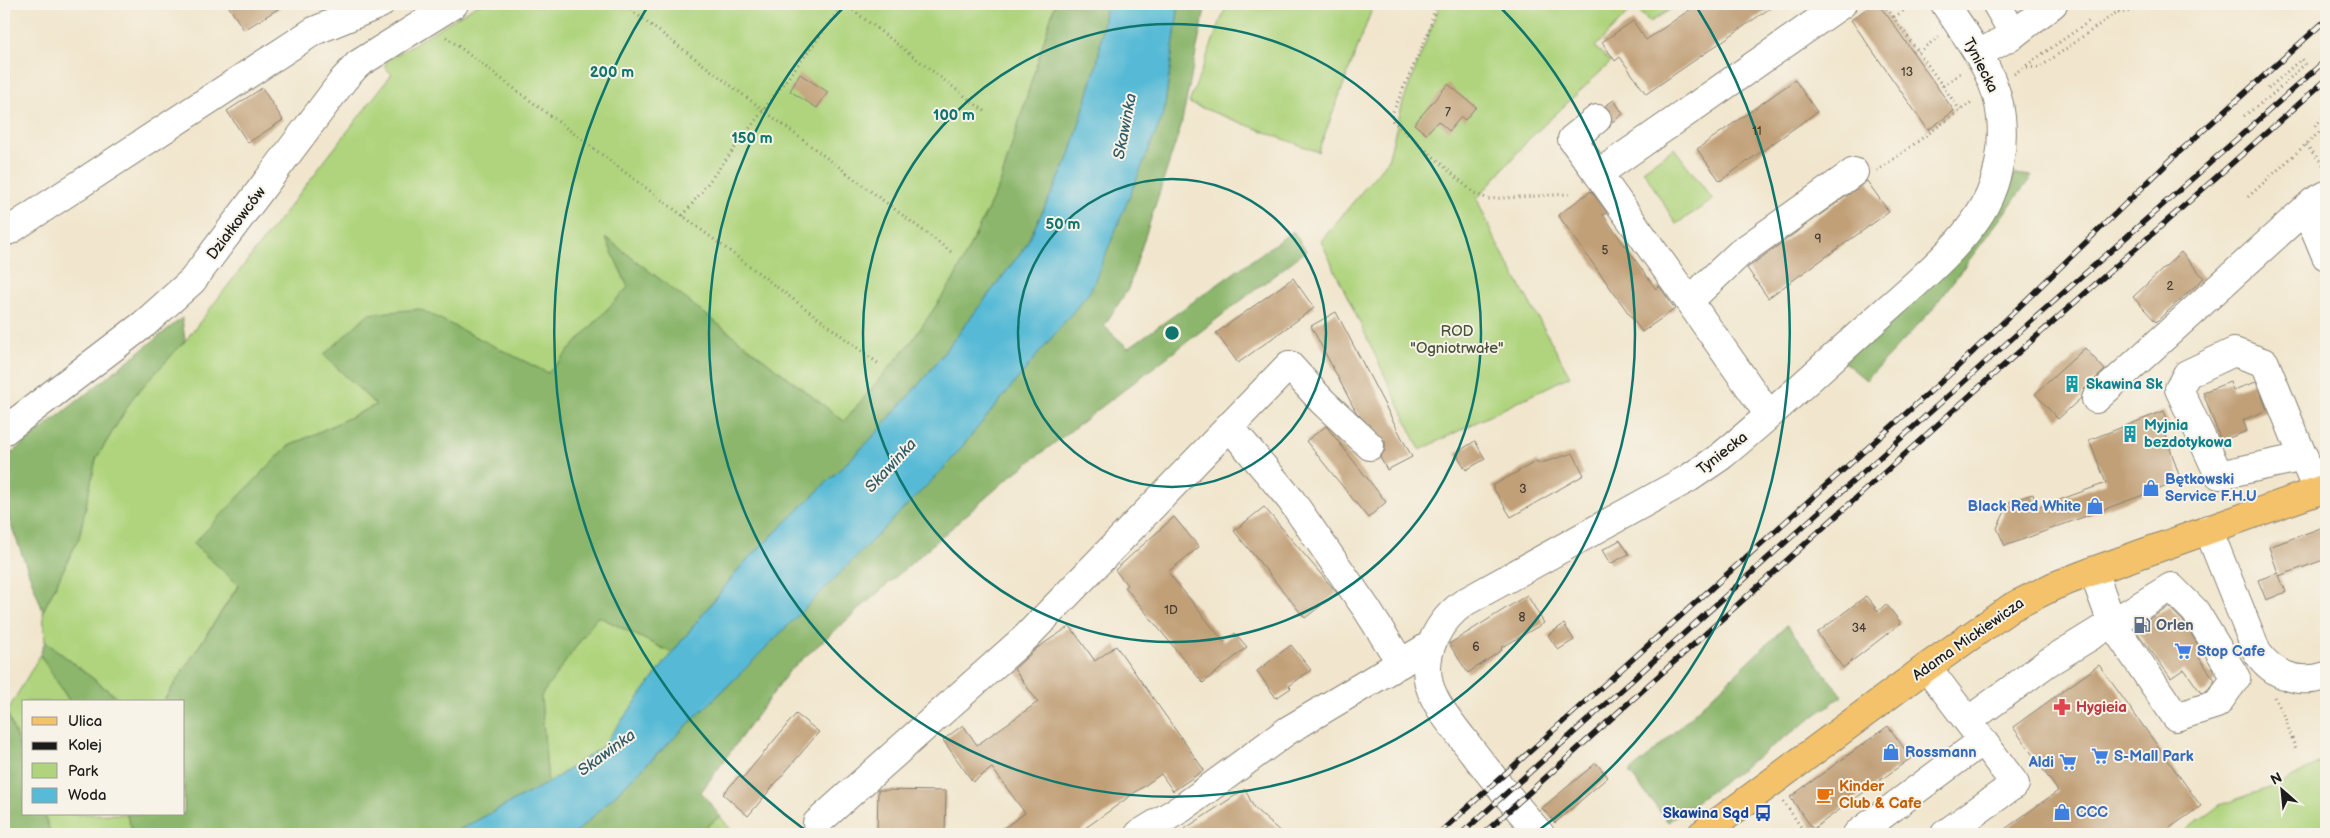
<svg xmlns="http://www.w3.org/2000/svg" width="2330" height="838" font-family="'Balsamiq Sans',sans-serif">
<rect width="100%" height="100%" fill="#f7f3e8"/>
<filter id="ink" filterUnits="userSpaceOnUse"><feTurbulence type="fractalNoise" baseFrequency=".02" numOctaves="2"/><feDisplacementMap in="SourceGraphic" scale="10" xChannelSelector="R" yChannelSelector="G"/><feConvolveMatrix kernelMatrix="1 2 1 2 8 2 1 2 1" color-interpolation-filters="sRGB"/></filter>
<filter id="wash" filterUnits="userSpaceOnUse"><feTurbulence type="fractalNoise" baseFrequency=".0096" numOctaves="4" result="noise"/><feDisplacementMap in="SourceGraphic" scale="20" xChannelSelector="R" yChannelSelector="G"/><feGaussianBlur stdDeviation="1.12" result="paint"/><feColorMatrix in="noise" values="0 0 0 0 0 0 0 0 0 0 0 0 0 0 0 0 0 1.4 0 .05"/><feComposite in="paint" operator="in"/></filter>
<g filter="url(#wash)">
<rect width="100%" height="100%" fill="#f1e6cd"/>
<g fill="#afd47d" stroke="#66784c">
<path d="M478 4H1055L1000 184 953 281 912 341 844 421 606 238 628 287 548 373 420 310 324 355 376 405 287 447 194 545 239 584 163 702H123L45 641 43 611 79 538 96 459 134 396 185 341 392 74 384 67 388 60Z"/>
<path d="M1227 4H1374L1318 152 1189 103Z"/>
<path d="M1440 4H1679L1650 22 1634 7 1595 47 1611 62 1528 140 1477 199 1494 238 1570 376 1420 450 1321 241 1388 160 1403 102Z"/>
<path d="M1674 148 1713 200 1676 224 1643 170Z"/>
<path d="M598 616 672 653 602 747 548 783 540 696Z"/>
<path d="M40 655 70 702H24V759L7 712Z"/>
<path d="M2326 759V834H2180L2220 805 2281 784Z"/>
<path d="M44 814H126L134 834H51Z"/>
<path d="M720 816 734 834H698Z"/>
</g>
<g fill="#8bb66c" stroke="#546944">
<path d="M1055 4H1106L1098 60 1069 158 1025 247 926 376 870 440 742 565 672 653 598 616 541 696 548 783 451 834H134L126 814H184V702H163L239 585 193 544 287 447 376 405 324 355 368 314 420 309 548 373 628 287 605 237 844 421 912 341 953 281 1000 184Z"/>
<path d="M1179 4H1206L1181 126 1128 289 1104 326 1128 348 1293 231 1306 251 1006 480 790 670 701 792 720 816 698 834H575L744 670 1164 113Z"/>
<path d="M2015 174 2032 176 1931 311 1866 380 1844 362 1988 221Z"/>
<path d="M182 318 185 341 134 396 96 459 79 538 43 611 4 506V459Z"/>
<path d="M1787 625 1842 696 1668 822 1629 772 1649 756Z"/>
<path d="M45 641 123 702H70L40 655Z"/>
<path d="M7 712 24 759V814H44L51 834H4V716Z"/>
</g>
<path fill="#57bad6" stroke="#3a6b79" d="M1106 4H1179L1164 113 1091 290 947 465 744 670 575 834H451L548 783 602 747 672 653 742 565 870 440 926 376 1025 247 1069 158 1098 60Z"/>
<g id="blocks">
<g fill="#c1a078">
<path d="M227 4H286L244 30Z"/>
<path d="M1698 4H1776L1646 94 1620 57 1615 61 1602 42 1633 21 1646 40Z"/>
<path d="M1873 4H1878L1889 18 1954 111 1928 130 1851 20Z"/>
<path d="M800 74 828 92 817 108 790 91Z"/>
<path d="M1795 80 1817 112 1720 181 1697 149Z"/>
<path d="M1448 84 1476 107 1465 120 1461 117 1449 131 1438 121 1426 134 1414 124Z"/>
<path d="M262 88 283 120 248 143 227 111Z"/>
<path d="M1614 100 1623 114 1612 122 1609 110 1605 106Z"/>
<path d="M1867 181 1889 212 1768 298 1747 268Z"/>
<path d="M1591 191 1607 213 1603 215 1656 289 1659 286 1675 309 1642 332 1558 215Z"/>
<path d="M2181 252 2204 278 2156 322 2133 297Z"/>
<path d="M1293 278 1314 308 1238 363 1216 333Z"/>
<path d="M1336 312 1412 457 1387 470 1380 457 1385 450V441L1356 412 1311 326Z"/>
<path d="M2085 348 2105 370 2085 388 2081 398 2058 419 2035 394Z"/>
<path d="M2230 382 2233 390 2256 382 2267 410 2243 420 2247 431 2221 441 2203 392Z"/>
<path d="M2164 411 2171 428 2164 430 2181 481 2005 546 1997 528 2010 501 2033 494 2037 508 2106 483 2089 440Z"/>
<path d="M1326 426 1386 502 1368 518 1306 441Z"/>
<path d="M1475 441 1485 459 1466 470 1456 453Z"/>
<path d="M1573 453 1584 475 1511 517 1492 486 1537 461 1538 464Z"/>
<path d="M1264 507 1337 593 1305 618 1234 531Z"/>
<path d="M1174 517 1199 547 1168 572 1224 642 1235 633 1247 647 1203 683 1125 587 1127 585 1115 570Z"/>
<path d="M2326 526V559L2279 576 2269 547Z"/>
<path d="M1620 540 1629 554 1610 564 1602 550Z"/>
<path d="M2278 573 2286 592 2266 600 2258 580Z"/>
<path d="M1527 595 1544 623 1501 648 1502 650 1468 673 1449 644Z"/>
<path d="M1866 596 1878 611 1886 604 1901 623 1843 668 1817 633Z"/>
<path d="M2169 607 2183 621 2204 655 2199 658 2215 680 2207 691 2201 693 2184 669 2171 678 2134 628Z"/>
<path d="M1564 624 1574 640 1558 650 1548 635Z"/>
<path d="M1070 626 1095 661 1116 646 1204 770 1173 791 1161 774 1077 834H995L1025 813 992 768 973 782 943 740 963 725 977 745 1038 702 1014 669 1037 648Z"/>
<path d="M1291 645 1311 670 1289 686 1291 688 1276 698 1257 671Z"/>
<path d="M2099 665 2201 806 2161 834H1998L2058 791 2013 727Z"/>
<path d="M796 714 819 732 748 816 723 794 739 776 742 779Z"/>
<path d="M1888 726 1911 758 1813 829 1790 797Z"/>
<path d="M1596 763 1608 777 1555 823 1542 808Z"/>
<path d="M1245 789 1254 808 1283 834H1177Z"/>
<path d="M878 790 946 791 945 834H877Z"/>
</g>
</g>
</g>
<g filter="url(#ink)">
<use href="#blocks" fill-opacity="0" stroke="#868174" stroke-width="1"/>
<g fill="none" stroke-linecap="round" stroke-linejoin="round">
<g stroke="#868174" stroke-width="30">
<g id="minor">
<path d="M1842 4 1598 174 1689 301 1740 253 1854 172"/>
<path d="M2000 4 1997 5 2014 34"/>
<path d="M1979 54 2014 34 2053 4"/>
<path d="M1597 119 1572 139 1598 174"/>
<path d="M2314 227 2326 256"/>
<path d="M4 232 10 230 314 31 380 4"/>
<path d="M1689 301 1769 415"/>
<path d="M2096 399 2313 202 2326 195"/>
<path d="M1229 426 1291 500 1366 608 1401 663"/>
<path d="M4 431 144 324 192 281 344 79 358 64 454 4"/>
<path d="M2304 457 2219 475 2179 389 2187 374 2234 352 2265 363 2317 491"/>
<path d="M2208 529 2257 652C2272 675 2299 685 2326 676"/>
<path d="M2171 587 2195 611 2236 678 2217 704 2176 717 2112 623Z"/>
<path d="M1927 667 2015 784 1945 834"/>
<path d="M1968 721 2047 663 2112 623 2093 571"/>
<path d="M817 823 1027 636 1289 365 1322 401 1370 446"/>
<path d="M1139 834 1182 808 1287 731 1431 645"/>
<path d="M1540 834C1513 803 1488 772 1463 739 1450 722 1435 705 1429 684 1421 652 1439 620 1465 602L1689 478 1720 457C1773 414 1822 367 1873 322 1907 291 1964 245 1985 205 1999 179 2004 146 2001 117 1997 74 1968 39 1945 4"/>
<path d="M1857 834 1982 741"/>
</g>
</g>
<g stroke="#868174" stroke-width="30">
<path id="major" d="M1702 834 1927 667 2012 607 2054 586 2093 571 2326 488"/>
</g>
<g stroke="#868174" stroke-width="3" stroke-dasharray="1 4" stroke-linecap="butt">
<path d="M623 4 954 254"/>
<path d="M845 4 987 113"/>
<path d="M1436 4 1429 31 1392 114 1393 121 1474 193 1488 199 1569 194"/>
<path d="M1884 4 1960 110"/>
<path d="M2118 13 2132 11 2140 4"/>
<path d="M1894 17 1914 4"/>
<path d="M446 37 879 364"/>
<path d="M1918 52 1940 36"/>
<path d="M2027 67 2039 68 2128 4"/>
<path d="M2014 74 2091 20"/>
<path d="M1943 86 1962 72"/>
<path d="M2244 116 2273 94 2305 64 2301 59 2268 89"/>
<path d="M2315 126 2326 115"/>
<path d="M2306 145 2326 168"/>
<path d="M1877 171 1973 101"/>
<path d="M2248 197 2326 126"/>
<path d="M683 216 844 4"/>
<path d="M2274 697 2284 715 2296 750"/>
<path d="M2323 794 2326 796"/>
<path d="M1783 801 1806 834"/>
</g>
<use href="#minor" stroke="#fff" stroke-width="28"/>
<use href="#major" stroke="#f4c26a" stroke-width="28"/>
<g stroke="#1c1c1c" stroke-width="5.5">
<g id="rail">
<path d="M1438 834 1951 373 2177 154 2326 20"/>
<path d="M1461 834 2008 342 2326 60"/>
<path d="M1483 834 1985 382 2326 80"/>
</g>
</g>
<use href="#rail" stroke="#f7f3e8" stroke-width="4" stroke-dasharray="11" stroke-linecap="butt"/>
</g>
</g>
<g fill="none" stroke="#0f766e" stroke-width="2.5">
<circle cx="1172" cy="333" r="154"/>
<circle cx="1172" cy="333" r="309"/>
<path d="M1499 6A463 463 0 1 1 845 6"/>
<path d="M809 833A618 618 0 0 1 648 6M1696 6A618 618 0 0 1 1535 833"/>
</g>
<defs>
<g id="building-bare" transform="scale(1.35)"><path d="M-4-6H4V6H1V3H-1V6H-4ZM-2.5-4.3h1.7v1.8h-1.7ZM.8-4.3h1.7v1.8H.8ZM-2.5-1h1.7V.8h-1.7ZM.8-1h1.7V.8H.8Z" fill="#0f9aa8" stroke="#f7f3e8" stroke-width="2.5" paint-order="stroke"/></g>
<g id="shop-bare" transform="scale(1.35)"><path d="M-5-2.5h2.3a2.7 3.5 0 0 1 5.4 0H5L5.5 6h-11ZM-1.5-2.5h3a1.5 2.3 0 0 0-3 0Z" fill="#3f7fe0" stroke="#f7f3e8" stroke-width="2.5" paint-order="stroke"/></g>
<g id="fuel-bare" transform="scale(1.35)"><path d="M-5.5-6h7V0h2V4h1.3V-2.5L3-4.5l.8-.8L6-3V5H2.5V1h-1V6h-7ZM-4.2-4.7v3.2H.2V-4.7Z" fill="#5c6f8a" stroke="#f7f3e8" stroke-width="2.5" paint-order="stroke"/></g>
<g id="supermarket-bare" transform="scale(1.35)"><path d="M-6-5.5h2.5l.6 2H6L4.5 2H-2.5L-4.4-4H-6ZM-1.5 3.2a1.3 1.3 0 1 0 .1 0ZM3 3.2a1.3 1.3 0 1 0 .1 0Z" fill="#3f7fe0" stroke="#f7f3e8" stroke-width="2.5" paint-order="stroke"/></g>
<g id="pharmacy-bare" transform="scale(1.35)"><path d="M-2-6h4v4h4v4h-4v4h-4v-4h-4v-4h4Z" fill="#e0444e" stroke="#f7f3e8" stroke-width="2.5" paint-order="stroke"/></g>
<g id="cafe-bare" transform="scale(1.35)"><path d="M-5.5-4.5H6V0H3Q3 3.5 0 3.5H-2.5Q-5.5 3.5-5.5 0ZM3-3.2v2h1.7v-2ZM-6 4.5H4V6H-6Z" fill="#e8710a" stroke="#f7f3e8" stroke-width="2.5" paint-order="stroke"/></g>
<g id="bus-bare" transform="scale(1.35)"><path d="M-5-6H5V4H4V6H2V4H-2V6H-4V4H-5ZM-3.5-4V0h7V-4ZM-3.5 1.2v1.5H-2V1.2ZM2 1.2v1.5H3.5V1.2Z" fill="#1a4fb4" stroke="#f7f3e8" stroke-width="2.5" paint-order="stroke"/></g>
</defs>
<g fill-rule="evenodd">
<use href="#building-bare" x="2072" y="384"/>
<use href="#building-bare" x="2130" y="434"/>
<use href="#shop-bare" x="2151" y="488"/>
<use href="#shop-bare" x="2095" y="506"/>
<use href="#fuel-bare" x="2142" y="625"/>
<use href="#supermarket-bare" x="2183" y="651"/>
<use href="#pharmacy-bare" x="2062" y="707"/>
<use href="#shop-bare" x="1891" y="752"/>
<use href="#supermarket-bare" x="2100" y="756"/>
<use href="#supermarket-bare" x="2068" y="762"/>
<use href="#cafe-bare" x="1825" y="795"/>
<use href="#shop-bare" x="2062" y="812"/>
<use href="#bus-bare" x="1763" y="813"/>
</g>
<g text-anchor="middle" stroke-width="4" stroke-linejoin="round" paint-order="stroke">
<g font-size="12" fill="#453d33">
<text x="1907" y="76">13</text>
<text x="1448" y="116">7</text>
<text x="1757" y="135">11</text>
<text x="1818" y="243">9</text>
<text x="1605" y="254">5</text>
<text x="2170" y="290">2</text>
<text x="1523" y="493">3</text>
<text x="1171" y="614">1D</text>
<text x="1522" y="621">8</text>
<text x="1859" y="632">34</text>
<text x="1476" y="651">6</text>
</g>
<g font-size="15" fill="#1c1c1c" stroke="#f7f3e8">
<text transform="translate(1981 65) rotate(63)" y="5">Tyniecka</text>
<text transform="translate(236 223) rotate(-53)" y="5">Działkowców</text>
<text transform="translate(1722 453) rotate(-38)" y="5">Tyniecka</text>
<text transform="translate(1968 639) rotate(-35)" y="5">Adama Mickiewicza</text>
</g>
<g font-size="15" fill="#485339" stroke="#f7f3e8">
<text x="1457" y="336">ROD<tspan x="1457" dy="17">"Ogniotrwałe"</tspan></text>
</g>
<g font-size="15" font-weight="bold" fill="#0d838f" stroke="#f7f3e8" text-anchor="start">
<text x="2086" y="389">Skawina Sk</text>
<text x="2144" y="430">Myjnia<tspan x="2144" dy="17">bezdotykowa</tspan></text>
</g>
<g font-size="15" font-weight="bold" fill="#366cbe" stroke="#f7f3e8" text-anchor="start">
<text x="2165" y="484">Bętkowski<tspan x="2165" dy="17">Service F.H.U</tspan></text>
<text x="2081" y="511" text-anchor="end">Black Red White</text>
<text x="2197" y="656">Stop Cafe</text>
<text x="1905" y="757">Rossmann</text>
<text x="2114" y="761">S-Mall Park</text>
<text x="2054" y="767" text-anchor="end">Aldi</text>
<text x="2076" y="817">CCC</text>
</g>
<g font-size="15" font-weight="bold" fill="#4e5e75" stroke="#f7f3e8" text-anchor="start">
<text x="2156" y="630">Orlen</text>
</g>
<g font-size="15" font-weight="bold" fill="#be3a42" stroke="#f7f3e8" text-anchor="start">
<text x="2076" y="712">Hygieia</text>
</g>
<g font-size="15" font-weight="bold" fill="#c56008" stroke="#f7f3e8" text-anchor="start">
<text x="1839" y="791">Kinder<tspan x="1839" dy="17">Club &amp; Cafe</tspan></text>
</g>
<g font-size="15" font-weight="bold" fill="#164399" stroke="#f7f3e8" text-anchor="end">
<text x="1749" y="818">Skawina Sąd</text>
</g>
<g font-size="16" font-style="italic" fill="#345b66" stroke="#f7f3e8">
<text transform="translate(1124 126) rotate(-79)" y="6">Skawinka</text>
<text transform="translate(890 465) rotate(-47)" y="6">Skawinka</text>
<text transform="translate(606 752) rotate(-36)" y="6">Skawinka</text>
</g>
</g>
<circle cx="1172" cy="333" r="8" fill="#0f766e" stroke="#f7f3e8" stroke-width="2.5"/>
<g font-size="15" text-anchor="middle" font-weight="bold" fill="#0f766e" stroke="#f7f3e8" stroke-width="4" stroke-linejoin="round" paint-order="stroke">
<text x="612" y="77">200 m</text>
<text x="954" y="120">100 m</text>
<text x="752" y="143">150 m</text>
<text x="1063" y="229">50 m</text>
</g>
<rect width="2330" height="838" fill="none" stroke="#f7f3e8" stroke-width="20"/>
<rect x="22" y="700" width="162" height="115" fill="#f7f3e8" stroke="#9f9d96"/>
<rect x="32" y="717" width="25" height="8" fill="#f4c26a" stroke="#9f9d96"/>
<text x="68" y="726" font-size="15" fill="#1c1c1c">Ulica</text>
<rect x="32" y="742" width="25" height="8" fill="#1c1c1c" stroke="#9f9d96"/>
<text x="68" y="750" font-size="15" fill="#1c1c1c">Kolej</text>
<rect x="32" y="763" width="25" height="15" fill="#afd47d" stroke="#9f9d96"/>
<text x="68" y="776" font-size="15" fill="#1c1c1c">Park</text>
<rect x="32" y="788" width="25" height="15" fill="#57bad6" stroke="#9f9d96"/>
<text x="68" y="800" font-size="15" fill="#1c1c1c">Woda</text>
<g transform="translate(2282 790) rotate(333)" stroke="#f7f3e8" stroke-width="4" paint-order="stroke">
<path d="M0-4L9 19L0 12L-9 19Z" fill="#1c1c1c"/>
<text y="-8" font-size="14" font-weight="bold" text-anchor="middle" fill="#1c1c1c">N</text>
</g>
</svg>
